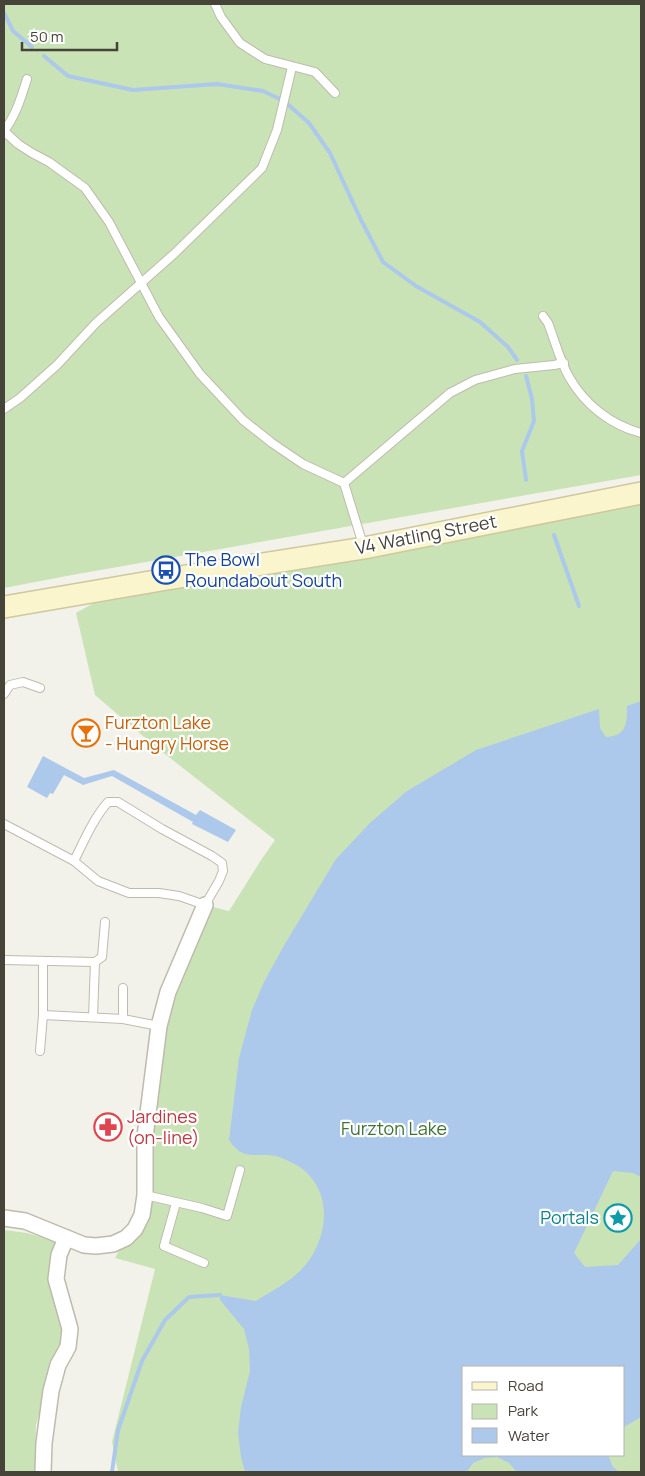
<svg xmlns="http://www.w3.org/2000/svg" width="645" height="1476" font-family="Manrope,sans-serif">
<rect width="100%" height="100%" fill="#f3f2ea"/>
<g fill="#c9e3b7" fill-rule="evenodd">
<path d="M4 4H641V475L72 575 4 588Z"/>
<path d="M641 493V1472H118L112 1442 155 1269 115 1258 126 1238 135 1228 159 1026 205 905 229 911 261 860 275 840 156 747 95 695 76 613 124 586ZM464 1367H624V1455H464Z"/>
<path d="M4 1230 27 1233 55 1241 54 1259 50 1279 53 1297 64 1324 62 1343 50 1374 36 1425 35 1472H4Z"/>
</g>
<g fill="#acc8ea">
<path d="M641 701V1177L633 1173 613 1171 574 1253 585 1267 618 1265 641 1239V1417L624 1427V1367H464V1455H608L613 1467 619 1472H517L509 1463 497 1457 485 1458 473 1463 467 1472H245L241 1457 238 1433 241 1407 250 1371 249 1349 244 1329 220 1300V1295L256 1301C271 1291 287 1284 300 1271 326 1245 335 1199 306 1172 301 1166 283 1158 276 1156 272 1155 268 1155 265 1155 246 1155 240 1156 229 1140L239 1058 252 1010 264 982 282 949 336 859 371 822 407 791 476 750 599 709 600 728 606 737C627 736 627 723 627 706Z"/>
<path d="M43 756 84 778 114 770 196 815 200 810 236 830 228 842 192 824 193 822 112 776 83 785 64 775 53 794 50 793 47 798 27 787Z"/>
</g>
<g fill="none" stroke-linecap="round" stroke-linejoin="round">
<g stroke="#acc8ea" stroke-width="4">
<path d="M4 13 13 31 32 47"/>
<path d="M44 56 68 76 133 90 217 84 263 91 284 101 309 123 330 153 361 220 383 262 416 286 480 322 508 347 517 360"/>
<path d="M526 376 532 399 534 421 522 451 526 480"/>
<path d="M554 535 579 606"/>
<path d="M112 1472 118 1430 142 1361 165 1320 189 1297 220 1295"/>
</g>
<g stroke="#bebbad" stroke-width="10">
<g id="lane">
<path d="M215 4 221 17 240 43 265 59 315 72 335 93"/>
<path d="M27 79C21 98 16 115 4 131L18 144 32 153 49 162 85 188 109 222 159 317 200 374 243 420 272 443 303 464 344 483"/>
<path d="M543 316 548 323C555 341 560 361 569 377 585 405 611 425 641 433"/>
<path d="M4 409 20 398 57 365 96 323 175 253 262 168 277 130 292 67"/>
<path d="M364 548 344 483 450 393 475 380 515 369 554 365 564 363"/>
<path d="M4 694 10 685 23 682 40 688"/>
<path d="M4 824 74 861 98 881 129 893H159L179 896 205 905 219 881 223 871 222 863 212 856 162 829 118 802H108C93 819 84 841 74 861"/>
<path d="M4 960 95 962 93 1017"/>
<path d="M95 962 102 957 105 922"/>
<path d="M43 1015 123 1019 159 1026"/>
<path d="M123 1019V988"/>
<path d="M40 1051 43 1015V961"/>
<path d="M145 1195 202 1208 227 1216 240 1170"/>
<path d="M176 1203 164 1246 204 1263"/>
</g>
</g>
<g stroke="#bebbad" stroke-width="18">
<g id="street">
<path d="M4 1218 25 1221 84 1245 96 1246 113 1244 126 1238 135 1229 142 1215 145 1195V1137L159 1026 168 992 205 905"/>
<path d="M43 1472 44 1443 51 1391 58 1365 68 1347 70 1329 56 1279 59 1255 66 1238"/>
</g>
</g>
<g stroke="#cec89e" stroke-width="24">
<path id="secondary" d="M4 607 167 579 364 548 641 493"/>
</g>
<use href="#lane" stroke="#fff" stroke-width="8"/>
<use href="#street" stroke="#fff" stroke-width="15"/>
<use href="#secondary" stroke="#faf5cd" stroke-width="21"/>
</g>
<defs>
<g id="bus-ring" transform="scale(1.4375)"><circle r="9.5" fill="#fff" stroke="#1a4fb4" stroke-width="1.5"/><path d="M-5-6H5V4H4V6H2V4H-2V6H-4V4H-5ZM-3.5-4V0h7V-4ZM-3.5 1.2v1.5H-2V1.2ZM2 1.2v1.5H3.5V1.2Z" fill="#1a4fb4"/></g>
<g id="bar-ring" transform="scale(1.4375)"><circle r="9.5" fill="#fff" stroke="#e8710a" stroke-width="1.5"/><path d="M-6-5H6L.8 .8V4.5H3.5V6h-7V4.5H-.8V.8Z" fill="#e8710a"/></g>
<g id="pharmacy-ring" transform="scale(1.4375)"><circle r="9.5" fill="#fff" stroke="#e0444e" stroke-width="1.5"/><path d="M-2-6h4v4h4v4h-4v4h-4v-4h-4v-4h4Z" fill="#e0444e"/></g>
<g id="sight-ring" transform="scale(1.4375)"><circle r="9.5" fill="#fff" stroke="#0f9aa8" stroke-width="1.5"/><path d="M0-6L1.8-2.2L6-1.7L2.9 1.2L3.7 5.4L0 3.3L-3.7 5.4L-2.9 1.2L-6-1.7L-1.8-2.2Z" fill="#0f9aa8"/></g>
</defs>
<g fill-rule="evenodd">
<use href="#bus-ring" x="166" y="570"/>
<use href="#bar-ring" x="86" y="733"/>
<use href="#pharmacy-ring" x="108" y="1127"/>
<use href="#sight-ring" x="618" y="1218"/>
</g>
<g text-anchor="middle" stroke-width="4.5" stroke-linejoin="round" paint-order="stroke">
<g font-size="18" fill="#464339" stroke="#fff">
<text transform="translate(426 535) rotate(-11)" y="6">V4 Watling Street</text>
</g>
<g font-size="18" fill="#164399" stroke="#fff" text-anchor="start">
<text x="185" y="566">The Bowl<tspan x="185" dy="21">Roundabout South</tspan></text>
</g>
<g font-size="18" fill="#c56008" stroke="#fff" text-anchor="start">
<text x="105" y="729">Furzton Lake<tspan x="105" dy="21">- Hungry Horse</tspan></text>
</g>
<g font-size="18" fill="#be3a42" stroke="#fff" text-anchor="start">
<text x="127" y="1123">Jardines<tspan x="127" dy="21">(on-line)</tspan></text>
</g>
<g font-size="18" fill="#407331" stroke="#fff">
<text x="394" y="1135">Furzton Lake</text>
</g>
<g font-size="18" fill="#0d838f" stroke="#fff" text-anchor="end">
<text x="599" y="1224">Portals</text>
</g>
</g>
<rect width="645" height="1476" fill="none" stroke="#464339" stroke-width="10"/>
<rect x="462" y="1366" width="162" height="90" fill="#ffffff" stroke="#b5b4b0"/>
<rect x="472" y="1382" width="25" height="8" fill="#faf5cd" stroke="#b5b4b0"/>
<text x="508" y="1391" font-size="15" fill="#464339">Road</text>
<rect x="472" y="1404" width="25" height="15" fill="#c9e3b7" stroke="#b5b4b0"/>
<text x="508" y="1416" font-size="15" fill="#464339">Park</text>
<rect x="472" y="1428" width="25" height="15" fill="#acc8ea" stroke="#b5b4b0"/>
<text x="508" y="1441" font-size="15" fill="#464339">Water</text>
<path d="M22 42v8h95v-8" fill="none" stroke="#464339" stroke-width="2.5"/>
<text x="30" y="42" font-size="15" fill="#464339" stroke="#ffffff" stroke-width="4" paint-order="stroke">50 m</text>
</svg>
